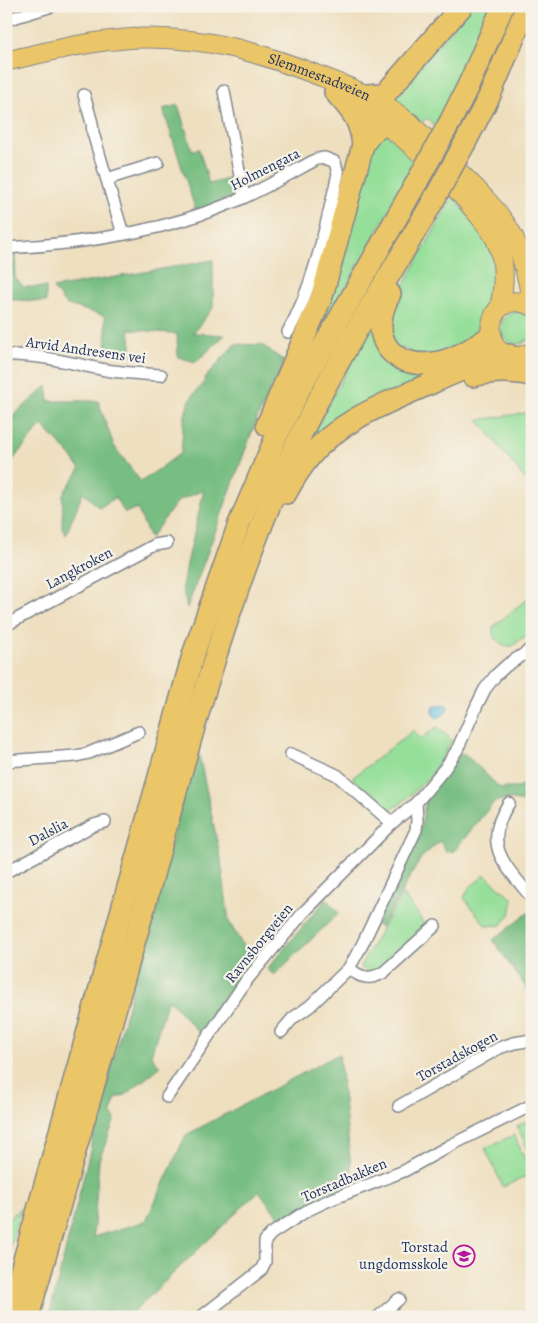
<svg xmlns="http://www.w3.org/2000/svg" width="538" height="1323" font-family="Alegreya,serif">
<rect width="100%" height="100%" fill="#f7f3e8"/>
<filter id="ink" filterUnits="userSpaceOnUse"><feTurbulence type="fractalNoise" baseFrequency=".02" numOctaves="2"/><feDisplacementMap in="SourceGraphic" scale="10" xChannelSelector="R" yChannelSelector="G"/><feConvolveMatrix kernelMatrix="1 2 1 2 8 2 1 2 1" color-interpolation-filters="sRGB"/></filter>
<filter id="wash" filterUnits="userSpaceOnUse"><feTurbulence type="fractalNoise" baseFrequency=".0096" numOctaves="4" result="noise"/><feDisplacementMap in="SourceGraphic" scale="20" xChannelSelector="R" yChannelSelector="G"/><feGaussianBlur stdDeviation="1.12" result="paint"/><feColorMatrix in="noise" values="0 0 0 0 0 0 0 0 0 0 0 0 0 0 0 0 0 1.4 0 .05"/><feComposite in="paint" operator="in"/></filter>
<g filter="url(#wash)">
<rect width="100%" height="100%" fill="#eedfbf"/>
<g fill="#96df9a" stroke="#58877c">
<path d="M470 6H491L444 110 434 126 428 118 421 122 397 103 396 96 402 91 401 89Z"/>
<path d="M383 131 418 159 309 353 373 141Z"/>
<path d="M453 196 483 232 492 253 494 276 475 333 472 338 440 354 416 355 396 345 390 331 392 306Z"/>
<circle cx="517" cy="328" r="16"/>
<path d="M370 327 432 371 304 450Z"/>
<path d="M532 412V488L478 420Z"/>
<path d="M532 595V635L522 638 513 646H505L493 637V627Z"/>
<path d="M437 727 452 740 432 774 402 803 391 810 385 807 352 778 414 730 420 739Z"/>
<path d="M485 875 513 899 510 915 501 925 486 926 464 898 469 888Z"/>
<path d="M402 894C409 903 424 919 425 930L377 971 367 972 361 967 362 963Z"/>
<path d="M532 1119V1158L517 1126Z"/>
<path d="M514 1135 532 1174 503 1187 485 1148Z"/>
<path d="M21 1208 6 1260V1221Z"/>
</g>
<g fill="#78be82" stroke="#4a7670">
<path d="M178 105 192 150 199 149 209 184 232 178 237 195 196 211 163 109Z"/>
<path d="M6 255H16L15 278 24 287H46V302L6 299Z"/>
<path d="M213 260V308L193 333 225 335 196 362 178 357 177 334 129 329 132 355 107 352 105 316 65 304 53 288Z"/>
<path d="M235 344 262 345 284 361 256 421 187 608 182 586 204 490 178 501 150 538 137 508 125 513 115 498 99 508 83 492 66 535 62 528 63 494 80 469 71 456 42 425 6 468V422L47 386 49 401H98L114 446 141 482 181 453C183 435 182 413 192 397 197 388 203 389 205 378Z"/>
<path d="M197 745 221 860 229 922 252 961 201 1035 168 999 151 1055 160 1067 125 1095 116 1098 111 1112 115 1119 99 1160 93 1237 146 1221 186 1135 339 1054 353 1186 282 1222 259 1191 128 1317H49L98 1118Z"/>
<path d="M464 753 500 788H518L532 778V803L506 799 494 802 454 851 446 852 440 841 421 858 381 927 376 925 420 831 426 800 461 754Z"/>
<path d="M326 899 339 913 274 975 267 969Z"/>
<path d="M532 910V990L529 992 493 940Z"/>
</g>
<path fill="#5cbdda" stroke="#3c769c" d="M445 704 448 706C447 713 444 715 437 718L433 715V710L435 705Z"/>
</g>
<g filter="url(#ink)">
<g fill="none" stroke-linecap="round" stroke-linejoin="round">
<g stroke="#84878e" stroke-width="14">
<g id="street">
<path d="M6 20 52 6"/>
<path d="M224 91 244 197"/>
<path d="M84 95 92 123 93 133 123 234"/>
<path d="M107 179 158 163"/>
<path d="M6 248C84 244 164 232 236 201 264 189 291 173 317 159L325 158 335 162 338 174C325 228 315 283 288 332"/>
<path d="M6 355C41 354 73 364 106 370 124 373 143 374 161 375"/>
<path d="M6 625 155 545 167 543"/>
<path d="M291 754 337 775 392 823"/>
<path d="M6 761 76 756 89 753 139 732"/>
<path d="M509 803C481 845 505 865 532 898"/>
<path d="M6 872 94 825 105 822"/>
<path d="M349 968C361 979 371 980 384 972L435 926"/>
<path d="M281 1032 293 1018 310 1006 349 968 362 945 416 830 417 821 416 803"/>
<path d="M167 1097 246 981 303 913 392 823 416 803 445 768 457 750 477 705 485 689 496 675 507 665 532 649"/>
<path d="M399 1106 499 1048 514 1043 532 1040"/>
<path d="M201 1317 261 1270 265 1262V1241L271 1234 308 1210 327 1201 404 1171 451 1145 532 1105"/>
<path d="M378 1317 399 1299"/>
</g>
</g>
<g stroke="#84878e" stroke-width="21">
<g id="primary">
<path id="s1" d="M6 61C52 51 100 38 148 38 212 38 261 53 320 76 341 84 363 92 383 104 411 121 435 148 459 172 476 188 504 217 514 238 524 258 527 279 532 300"/>
<path d="M340 95C389 121 430 159 466 200 476 213 489 225 496 240 506 261 504 285 500 308"/>
<path d="M532 306C478 281 477 378 532 352"/>
</g>
</g>
<g stroke="#84878e" stroke-width="24">
<g id="highway">
<path d="M335 92C351 110 360 119 363 145"/>
<path d="M367 95 385 94 462 6"/>
<path d="M450 122 469 84 503 6"/>
<path d="M466 141 490 95 527 6"/>
<path d="M390 294C368 333 387 369 434 363 455 360 474 347 491 336"/>
<path d="M473 376C492 371 512 371 532 375"/>
<path d="M267 425 322 296 363 145C376 123 387 123 411 125"/>
<path d="M286 493C293 480 301 467 311 455 341 420 386 403 427 385 454 373 480 361 509 355"/>
<path d="M8 1317 193 655 239 524 276 437 301 386 418 180"/>
<path d="M28 1317C67 1180 106 1044 144 908 182 768 219 626 275 492 317 390 377 297 432 203"/>
</g>
</g>
<use href="#street" stroke="#fff" stroke-width="11"/>
<use href="#primary" stroke="#ebc669" stroke-width="19"/>
<use href="#highway" stroke="#ebc669" stroke-width="21"/>
<g stroke="#84878e" stroke-width="24" stroke-linecap="butt">
<g id="highway-bridge">
<path d="M418 180 450 122"/>
<path d="M432 203 466 141"/>
</g>
</g>
<use href="#highway-bridge" stroke="#ebc669" stroke-width="21"/>
</g>
</g>
<defs>
<g id="school-ring" transform="scale(1.125)"><circle r="9.5" fill="#f7f3e8" stroke="#b5179e" stroke-width="1.5"/><path d="M0-5L7-2L0 1L-7-2ZM-4 1L0 2.5L4 1V4Q0 6-4 4Z" fill="#b5179e"/></g>
</defs>
<g fill-rule="evenodd">
<use href="#school-ring" x="464" y="1256"/>
</g>
<g text-anchor="middle" stroke-width="4.5" stroke-linejoin="round" paint-order="stroke">
<g font-size="15" fill="#1b2f5e" stroke="#f7f3e8">
<text dy="5" stroke="none"><textPath href="#s1" startOffset="321">Slemmestadveien</textPath></text>
<text transform="translate(265 169) rotate(-27)" y="5">Holmengata</text>
<text transform="translate(86 350) rotate(8)" y="5">Arvid Andresens vei</text>
<text transform="translate(79 568) rotate(-28)" y="5">Langkroken</text>
<text transform="translate(48 832) rotate(-28)" y="5">Dalslia</text>
<text transform="translate(259 943) rotate(-51)" y="5">Ravnsborgveien</text>
<text transform="translate(457 1056) rotate(-29)" y="5">Torstadskogen</text>
<text transform="translate(344 1180) rotate(-23)" y="5">Torstadbakken</text>
</g>
<g font-size="15" fill="#1b2f5e" stroke="#f7f3e8" text-anchor="end">
<text x="448" y="1252">Torstad<tspan x="448" dy="17">ungdomsskole</tspan></text>
</g>
</g>
<rect width="538" height="1323" fill="none" stroke="#f7f3e8" stroke-width="25"/>
</svg>
